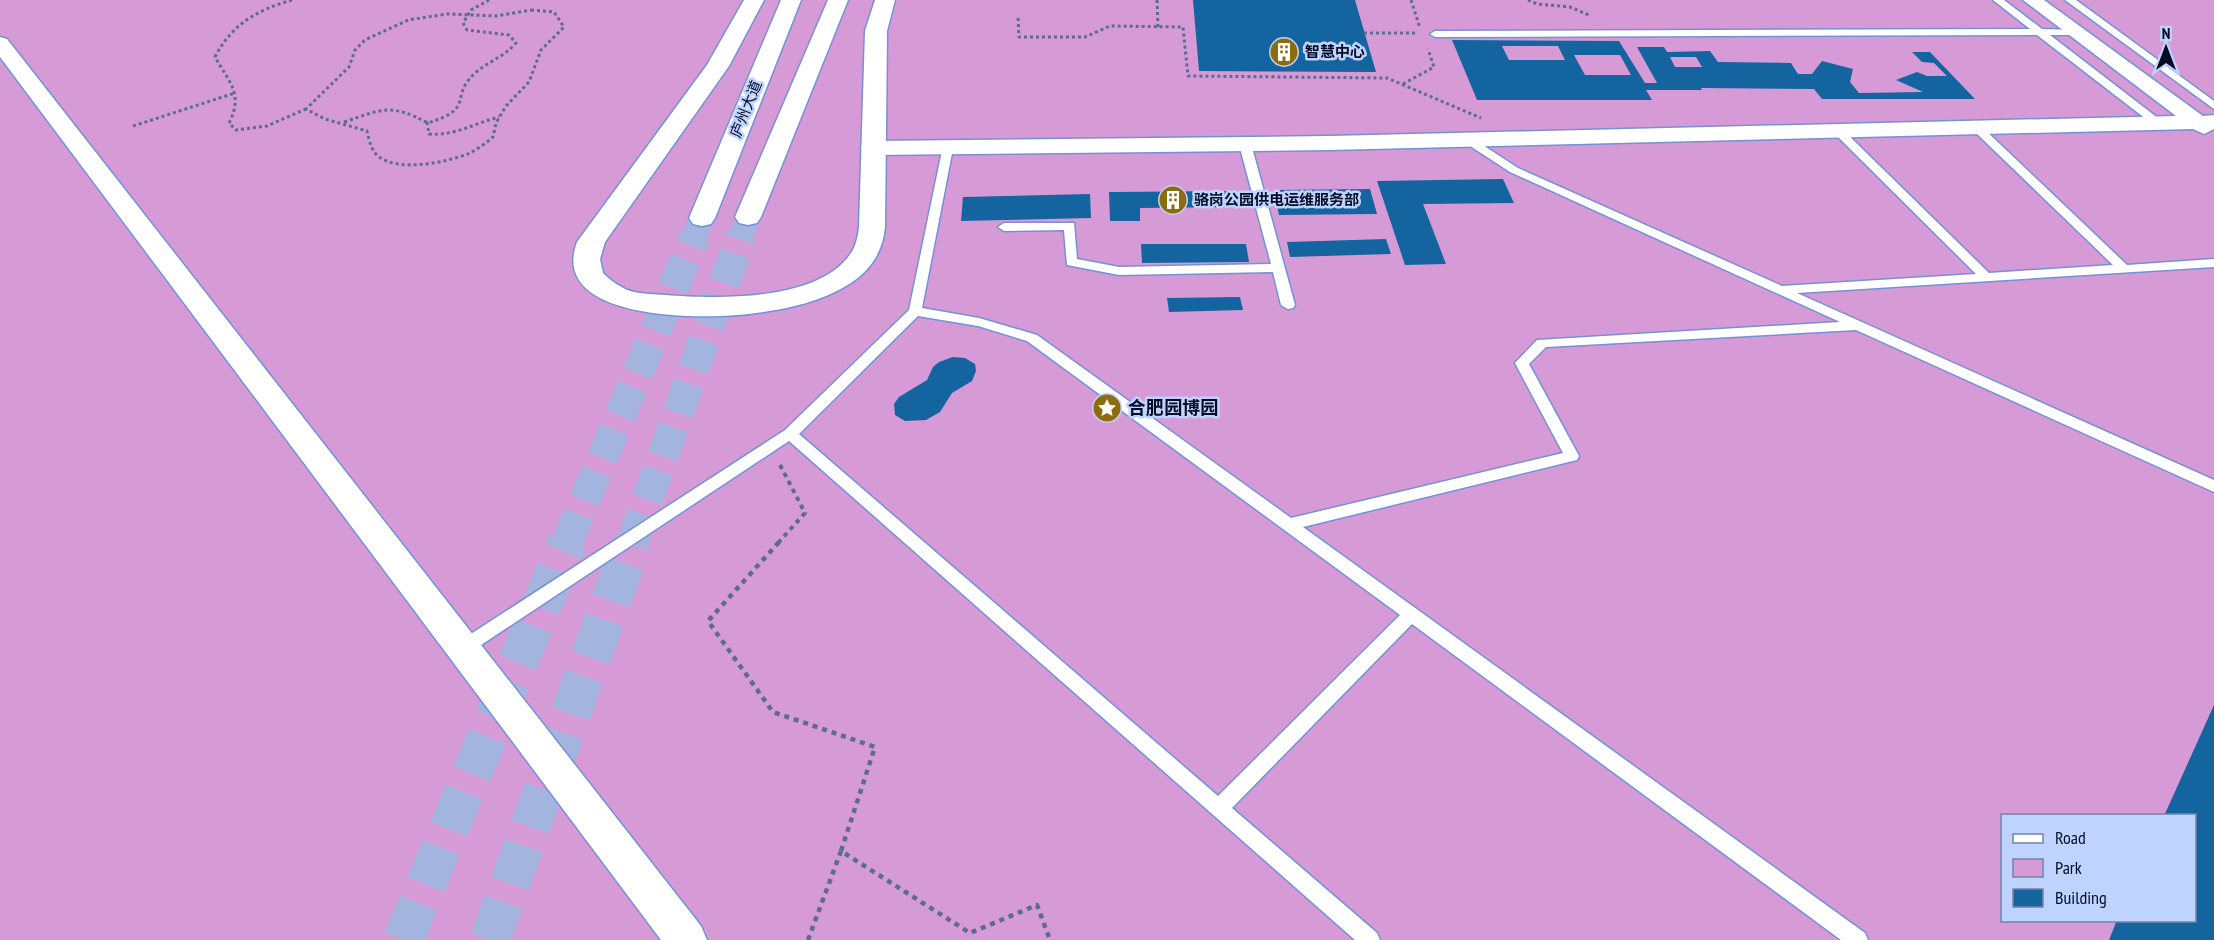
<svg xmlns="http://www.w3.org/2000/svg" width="2214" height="940" font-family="'PT Sans Narrow','Noto Sans SC',sans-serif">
<rect width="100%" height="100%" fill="#bfd3ff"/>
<path fill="#d69bd7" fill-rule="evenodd" d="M0 0H2214V940H0ZM2002 816H2194V920H2002Z"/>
<g fill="#14659f" fill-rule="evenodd">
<path d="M1193 0H1355L1376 72 1199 71Z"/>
<path d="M1452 40 1619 41 1645 83H1657L1637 47H1664L1667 52 1710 51 1718 62 1791 63 1798 74H1812L1822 61 1853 69 1850 82 1859 93 1923 92 1896 80 1917 72 1927 76H1947L1934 63 1922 62 1912 52H1930L1975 99H1822L1814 89 1701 88 1702 90H1646L1652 100H1477ZM1502 46H1558L1565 60H1509ZM1574 55H1620L1631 75H1585ZM1670 57H1696L1702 67H1675Z"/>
<path d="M1503 179 1514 203 1423 204 1446 264 1405 265 1377 181Z"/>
<path d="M1370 189 1377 214 1279 215 1274 190Z"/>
<path d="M1235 191 1238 207 1140 208V221H1110L1109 192Z"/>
<path d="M1090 194 1091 218 961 221 963 197Z"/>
<path d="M1386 239 1391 254 1290 257 1287 242Z"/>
<path d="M1141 244H1246L1249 262 1142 263Z"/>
<path d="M1240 297 1243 310 1169 312 1167 298Z"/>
<path d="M953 357 965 358 975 364 976 371 972 381 952 393 940 412 926 420 905 421 895 415 894 404 899 397 927 380 933 367 939 362Z"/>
<path d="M2214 705V940H2109L2117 920H2194V816H2164Z"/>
</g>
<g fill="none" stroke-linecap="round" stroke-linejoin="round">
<g stroke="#a3b5de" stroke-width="24" stroke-dasharray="24 12" stroke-linecap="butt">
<path d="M694 237 702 218"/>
<path d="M741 237 748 217"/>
</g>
<g stroke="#a3b5de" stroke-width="31" stroke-dasharray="31 15" stroke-linecap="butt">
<path d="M567 543 695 236"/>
<path d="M632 543 741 236"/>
</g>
<g stroke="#a3b5de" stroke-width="40" stroke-dasharray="40 20" stroke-linecap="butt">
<path d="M403 940 568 542"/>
<path d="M490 940 632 542"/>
</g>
<g stroke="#7491d5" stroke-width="3">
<g id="lane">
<path d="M1993 0H2004L2042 29 2078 30V34L2075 35H2050L2163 122V126H2155L2037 35 1435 37 1430 34 1435 31 2030 29Z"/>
<path d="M2065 0H2076L2214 101V109Z"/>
<path d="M1978 126 1982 127 2127 265 2214 259V267L1797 293 2214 480V492L1856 330 1546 347 1529 364 1579 456 1577 460 1303 527 1865 933 1868 940H1841L1412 624 1232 808 1377 933 1380 940H1355L789 441 469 653 463 655 457 653 454 648 457 643 785 430 909 310 943 146 947 145 953 148 922 308 979 318 1037 335 1291 518 1563 453 1515 363 1537 340 1840 322 1510 172 1464 142V138H1472L1518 168 1782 286 1976 274 1835 134 1834 132 1839 129 1843 130 1989 273 2113 265 1974 131 1973 129ZM918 316 978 326 1027 341 1400 615 1218 796 799 434Z"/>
<path d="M1245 141 1251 144 1295 305 1293 308 1288 309 1281 305 1273 272 1119 275 1067 265 1064 230 1004 231 998 227 1004 223H1074L1077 259 1119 267 1271 264 1239 144Z"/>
</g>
</g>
<g stroke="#7491d5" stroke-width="3">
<g id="street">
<path d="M2023 0H2044L2203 116 2214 115V129L2204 134 2193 129 1330 150 872 155 864 153 861 148 864 143 872 141 1330 136 2176 116Z"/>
<path d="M0 37 7 39 701 926 707 940H661L0 57Z"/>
</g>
</g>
<g stroke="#7491d5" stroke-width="3">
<path id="secondary" d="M744 0H764L729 66 605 242 600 259 603 273C611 281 622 289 634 292 644 294 655 294 666 295 716 299 819 302 851 253 856 246 858 236 859 227L865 31 875 0H895L887 31 885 227C883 249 873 267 855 280 828 300 789 309 756 313 711 320 547 323 577 242L707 65Z"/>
</g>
<g stroke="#7491d5" stroke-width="3">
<g id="primary">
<path d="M781 0H801L715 218 711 224 702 226 693 224 689 218Z"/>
<path d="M828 0H848L761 217 757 223 748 225 739 223 735 217Z"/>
</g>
</g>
<g stroke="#5d6b8d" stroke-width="3" stroke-dasharray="3 3" stroke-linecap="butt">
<path d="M292 0C257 10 232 24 215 57 229 82 244 94 229 123L236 130 267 126 306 109"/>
<path d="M1157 0 1158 27"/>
<path d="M1411 0 1420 28"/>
<path d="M1528 0 1537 4 1570 7 1591 16"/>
<path d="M531 10 554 12 564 27 541 50 529 82 506 106 496 123 493 137C486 143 478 149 470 153 448 162 399 173 378 156 371 150 369 140 367 131L325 119 306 109 349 67 355 50 365 40 408 20 447 14 496 16Z"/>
<path d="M1018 18 1019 37H1085L1110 26 1183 27 1188 76 1387 78 1481 118"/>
<path d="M1364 33H1418"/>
<path d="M1403 84 1434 67 1428 49"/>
<path d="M344 122C383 109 390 103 428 123 476 108 449 98 474 74 487 62 504 57 516 43L509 35 467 30 463 23 471 10 489 0"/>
<path d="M427 122 429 134C455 136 475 123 499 117"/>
<path d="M133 126 235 93"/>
</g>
<path stroke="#5d6b8d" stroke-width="4" stroke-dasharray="4.5 4.5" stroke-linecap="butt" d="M778 543 805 513 779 463"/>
<g stroke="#5d6b8d" stroke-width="4.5" stroke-dasharray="5 5" stroke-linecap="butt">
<path d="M779 542 708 621 773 712 875 747 841 851 970 933 1037 905 1050 940"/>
<path d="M808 940 841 851"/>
</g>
<use href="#lane" fill="#fff" fill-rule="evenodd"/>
<use href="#street" fill="#fff" fill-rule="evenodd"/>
<use href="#secondary" fill="#fff" fill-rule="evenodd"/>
<use href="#primary" fill="#fff" fill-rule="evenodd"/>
</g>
<defs>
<g id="building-disc" transform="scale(1.5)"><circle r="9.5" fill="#8d6c0f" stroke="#bfd3ff"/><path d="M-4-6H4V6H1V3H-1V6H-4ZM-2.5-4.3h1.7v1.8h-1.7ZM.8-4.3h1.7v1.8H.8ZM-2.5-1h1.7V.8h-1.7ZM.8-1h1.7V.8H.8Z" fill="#fff"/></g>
<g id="sight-disc" transform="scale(1.5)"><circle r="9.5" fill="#8d6c0f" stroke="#bfd3ff"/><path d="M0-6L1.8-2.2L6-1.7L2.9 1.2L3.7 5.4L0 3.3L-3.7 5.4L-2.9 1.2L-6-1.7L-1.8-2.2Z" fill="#fff"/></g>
</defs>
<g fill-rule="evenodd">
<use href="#building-disc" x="1284" y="52"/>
<use href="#building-disc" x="1173" y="200"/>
<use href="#sight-disc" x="1107" y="408"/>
</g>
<g text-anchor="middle" stroke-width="5" stroke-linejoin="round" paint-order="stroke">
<g font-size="15" font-weight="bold" fill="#040c25" stroke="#bfd3ff" text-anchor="start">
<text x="1305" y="57">智慧中心</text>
<text x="1194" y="205">骆岗公园供电运维服务部</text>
</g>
<g font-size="15" fill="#040c25" stroke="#bfd3ff">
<text transform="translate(746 109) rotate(-68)" y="5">庐州大道</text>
</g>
<g font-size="18" font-weight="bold" fill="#040c25" stroke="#bfd3ff" text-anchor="start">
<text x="1128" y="414">合肥园博园</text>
</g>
</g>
<rect x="2001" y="814" width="195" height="108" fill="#bfd3ff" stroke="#7483a8" stroke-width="1.5"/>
<rect x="2013" y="834" width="30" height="9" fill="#ffffff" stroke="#7483a8" stroke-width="1.5"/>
<text x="2055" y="844" font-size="18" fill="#040c25">Road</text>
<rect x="2013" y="859" width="30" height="18" fill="#d69bd7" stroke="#7483a8" stroke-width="1.5"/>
<text x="2055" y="874" font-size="18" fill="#040c25">Park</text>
<rect x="2013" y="889" width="30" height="18" fill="#14659f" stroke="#7483a8" stroke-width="1.5"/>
<text x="2055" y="904" font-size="18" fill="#040c25">Building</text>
<g transform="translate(2166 48)" stroke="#bfd3ff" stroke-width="4.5" paint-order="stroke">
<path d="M0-4.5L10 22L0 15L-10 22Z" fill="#040c25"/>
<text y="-9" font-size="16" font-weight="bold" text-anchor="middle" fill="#040c25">N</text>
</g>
</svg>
